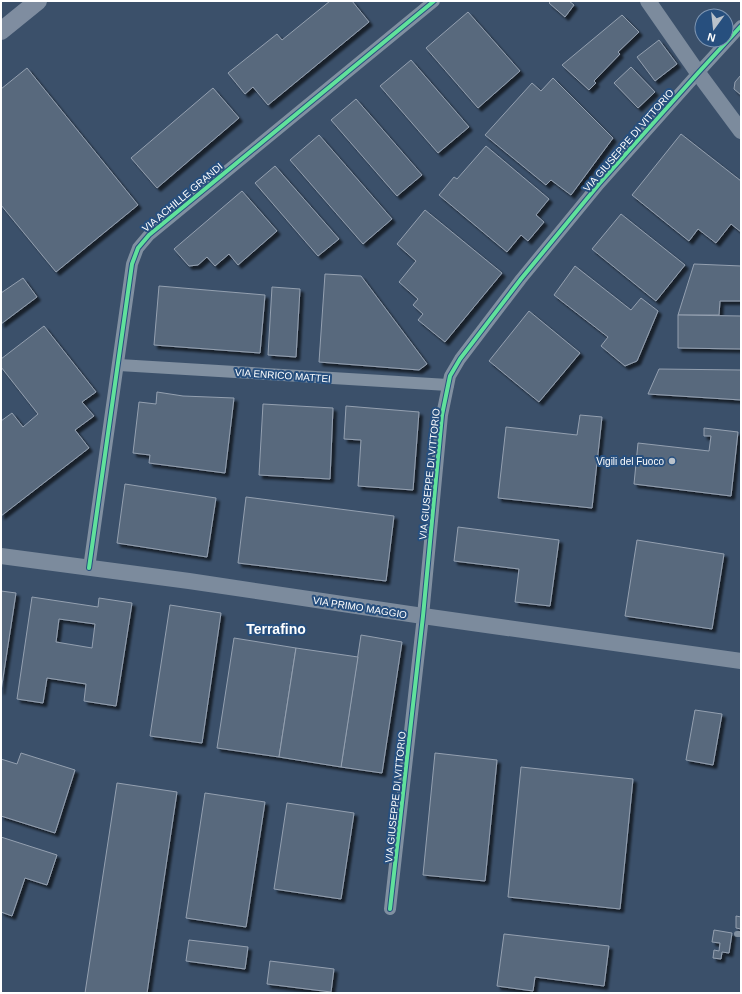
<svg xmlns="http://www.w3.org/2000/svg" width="742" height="994" font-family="Arial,sans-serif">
<defs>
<filter id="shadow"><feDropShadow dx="3.5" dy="3.5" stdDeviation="1" flood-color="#0009"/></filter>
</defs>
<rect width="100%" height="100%" fill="#3b506a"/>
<g fill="#58697d" stroke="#94a0b0" fill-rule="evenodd" filter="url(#shadow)">
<path d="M330 1H352L369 22 268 105 253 87 245 94 228 73 277 34 282 40Z"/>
<path d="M551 1H569L574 5 565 17 549 3Z"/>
<path d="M468 12 520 71 478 108 426 48Z"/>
<path d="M622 15 639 32 618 52 620 54 594 81 596 83 589 90 562 65Z"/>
<path d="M659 40 677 64 655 81 637 57Z"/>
<path d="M411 60 469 127 438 153 380 86Z"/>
<path d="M631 67 655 92 638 108 614 83Z"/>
<path d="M27 68 138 205 56 272 1 205V89Z"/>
<path d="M741 75V95L734 89 735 82Z"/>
<path d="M553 78 613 138 571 195 551 180 546 185 485 135 532 83 541 91Z"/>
<path d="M213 88 239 118 157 188 131 158Z"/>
<path d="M356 99 422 175 397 196 331 120Z"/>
<path d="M681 134 741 181V232L731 224 716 243 698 229 689 241 632 195Z"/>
<path d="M319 135 392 219 363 244 290 160Z"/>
<path d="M486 146 549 199 536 215 544 222 528 241 521 235 507 252 439 195 454 177 457 179Z"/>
<path d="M275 166 339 239 318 256 255 183Z"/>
<path d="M242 191 277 231 238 265 229 254 215 266 207 257 198 265 189 266 174 249Z"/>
<path d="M425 210 502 273 445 342 418 320 423 314 413 305 418 299 399 282 416 261 397 244Z"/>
<path d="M621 214 685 265 656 301 592 249Z"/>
<path d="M694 264 741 266V301H720L719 315H678Z"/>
<path d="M575 266 631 310 641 298 658 311 637 361 625 366 601 346 608 337 554 295Z"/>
<path d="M325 274 361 276 427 364 419 370 319 362Z"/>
<path d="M23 278 37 297 1 324V293Z"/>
<path d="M159 286 265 295 260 353 154 345Z"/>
<path d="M272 287 300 289 296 357 268 355Z"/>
<path d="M529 311 580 353 539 402 489 361Z"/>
<path d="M678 315 741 316V349L678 348Z"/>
<path d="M44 326 96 392 82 402 94 416 75 430 89 448 1 516V421L12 413 23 427 38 414 1 367V359Z"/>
<path d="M659 369 741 370V400L648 394Z"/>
<path d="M157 392 183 396 234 398 225 473 149 463 150 455 133 453 139 402 156 404Z"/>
<path d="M263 404 333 408 330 479 259 475Z"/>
<path d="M346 406 419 412 413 490 358 486 361 440 344 439Z"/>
<path d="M580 415 602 417 592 508 498 498 506 427 577 435Z"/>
<path d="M704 428 738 432 731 496 634 484 638 443 709 451 711 436H704Z"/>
<path d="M125 484 216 498 207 557 117 543Z"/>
<path d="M246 497 394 516 386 581 238 563Z"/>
<path d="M458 527 559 540 550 606 515 602 519 569 454 561Z"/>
<path d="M637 540 724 554 712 629 625 616Z"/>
<path d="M1 591 16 593 1 691Z"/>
<path d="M32 597 98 607 99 598 132 603 116 706 84 701 86 684 47 678 43 703 17 699ZM59 619 95 624 92 648 56 642Z"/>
<path d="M170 605 221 613 202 743 150 736Z"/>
<path d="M361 635 402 642 382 773 341 767Z"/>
<path d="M234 638 296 648 279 757 217 748Z"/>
<path d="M296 648 358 657 341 767 279 757Z"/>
<path d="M695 710 722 714 713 765 686 760Z"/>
<path d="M21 753 75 770 55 833 1 816V759L17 764Z"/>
<path d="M435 753 497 760 485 881 423 875Z"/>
<path d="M521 767 633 779 620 909 508 897Z"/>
<path d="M117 783 177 792 147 993H85Z"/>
<path d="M205 793 265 802 246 927 186 918Z"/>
<path d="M287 803 354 813 341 899 274 889Z"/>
<path d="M1 837 57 855 47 885 25 878 12 916 1 912Z"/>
<path d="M736 916 741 917V929L736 928Z"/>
<path d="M714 930 732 933 729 953 722 952 721 959 713 958 714 950 719 951 720 943 712 942Z"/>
<path d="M504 934 609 946 604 986 535 977 533 991 497 986Z"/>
<path d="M189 940 248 947 245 969 186 961Z"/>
<path d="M270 961 334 969 331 992 267 984Z"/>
</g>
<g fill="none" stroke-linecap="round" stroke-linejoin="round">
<path stroke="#8190a1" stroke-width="6" d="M737 934H741"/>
<g stroke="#8190a1" stroke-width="12">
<path d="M119 365 448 385"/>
<path d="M89 568 132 264 138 248 149 235 434 1"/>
<path d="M390 909 423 616 442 415 450 376 460 359 521 279 599 184 698 73 741 26"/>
</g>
<g stroke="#7c8b9d" stroke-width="16">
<path d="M648 1 698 73 741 131"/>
<path d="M1 556 189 581 423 616 741 661"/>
</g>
<path stroke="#7f8da0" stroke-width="18" d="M1 31 38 1"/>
<g stroke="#274f7e" stroke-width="6">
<g id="cycleway">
<path d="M89 568 132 264 138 248 149 235 434 1"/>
<path d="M390 909 423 616 442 415 450 376 460 359 521 279 599 184 698 73 741 26"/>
</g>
</g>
<use href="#cycleway" stroke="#60e19b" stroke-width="4"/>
</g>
<circle fill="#bac2cb" stroke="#274f7e" stroke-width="1.5" cx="672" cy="461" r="4"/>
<g text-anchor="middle" stroke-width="4" stroke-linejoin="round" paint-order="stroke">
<g font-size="10" fill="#fff" stroke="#274f7e">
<text transform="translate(628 140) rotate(-49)" y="4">VIA GIUSEPPE DI VITTORIO</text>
<text transform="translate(182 197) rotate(-40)" y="4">VIA ACHILLE GRANDI</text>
<text transform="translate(283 375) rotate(4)" y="4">VIA ENRICO MATTEI</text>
<text transform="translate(429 474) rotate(-84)" y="4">VIA GIUSEPPE DI VITTORIO</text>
<text transform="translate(360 607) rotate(9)" y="4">VIA PRIMO MAGGIO</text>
<text transform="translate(395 797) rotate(-84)" y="4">VIA GIUSEPPE DI VITTORIO</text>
</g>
<g font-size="10" fill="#fff" stroke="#274f7e" text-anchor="end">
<text x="664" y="465">Vigili del Fuoco</text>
</g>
<g font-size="14" font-weight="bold" fill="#fff" stroke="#274f7e">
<text x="276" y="634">Terrafino</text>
</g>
</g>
<rect width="742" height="994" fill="none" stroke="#ffffff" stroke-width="4"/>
<g transform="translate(714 28) rotate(195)"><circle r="19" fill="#274f7e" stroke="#7d95b2"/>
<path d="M0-3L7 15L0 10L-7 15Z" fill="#bac2cb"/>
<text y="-6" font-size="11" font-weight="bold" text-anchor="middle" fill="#ffffff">N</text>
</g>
</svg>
